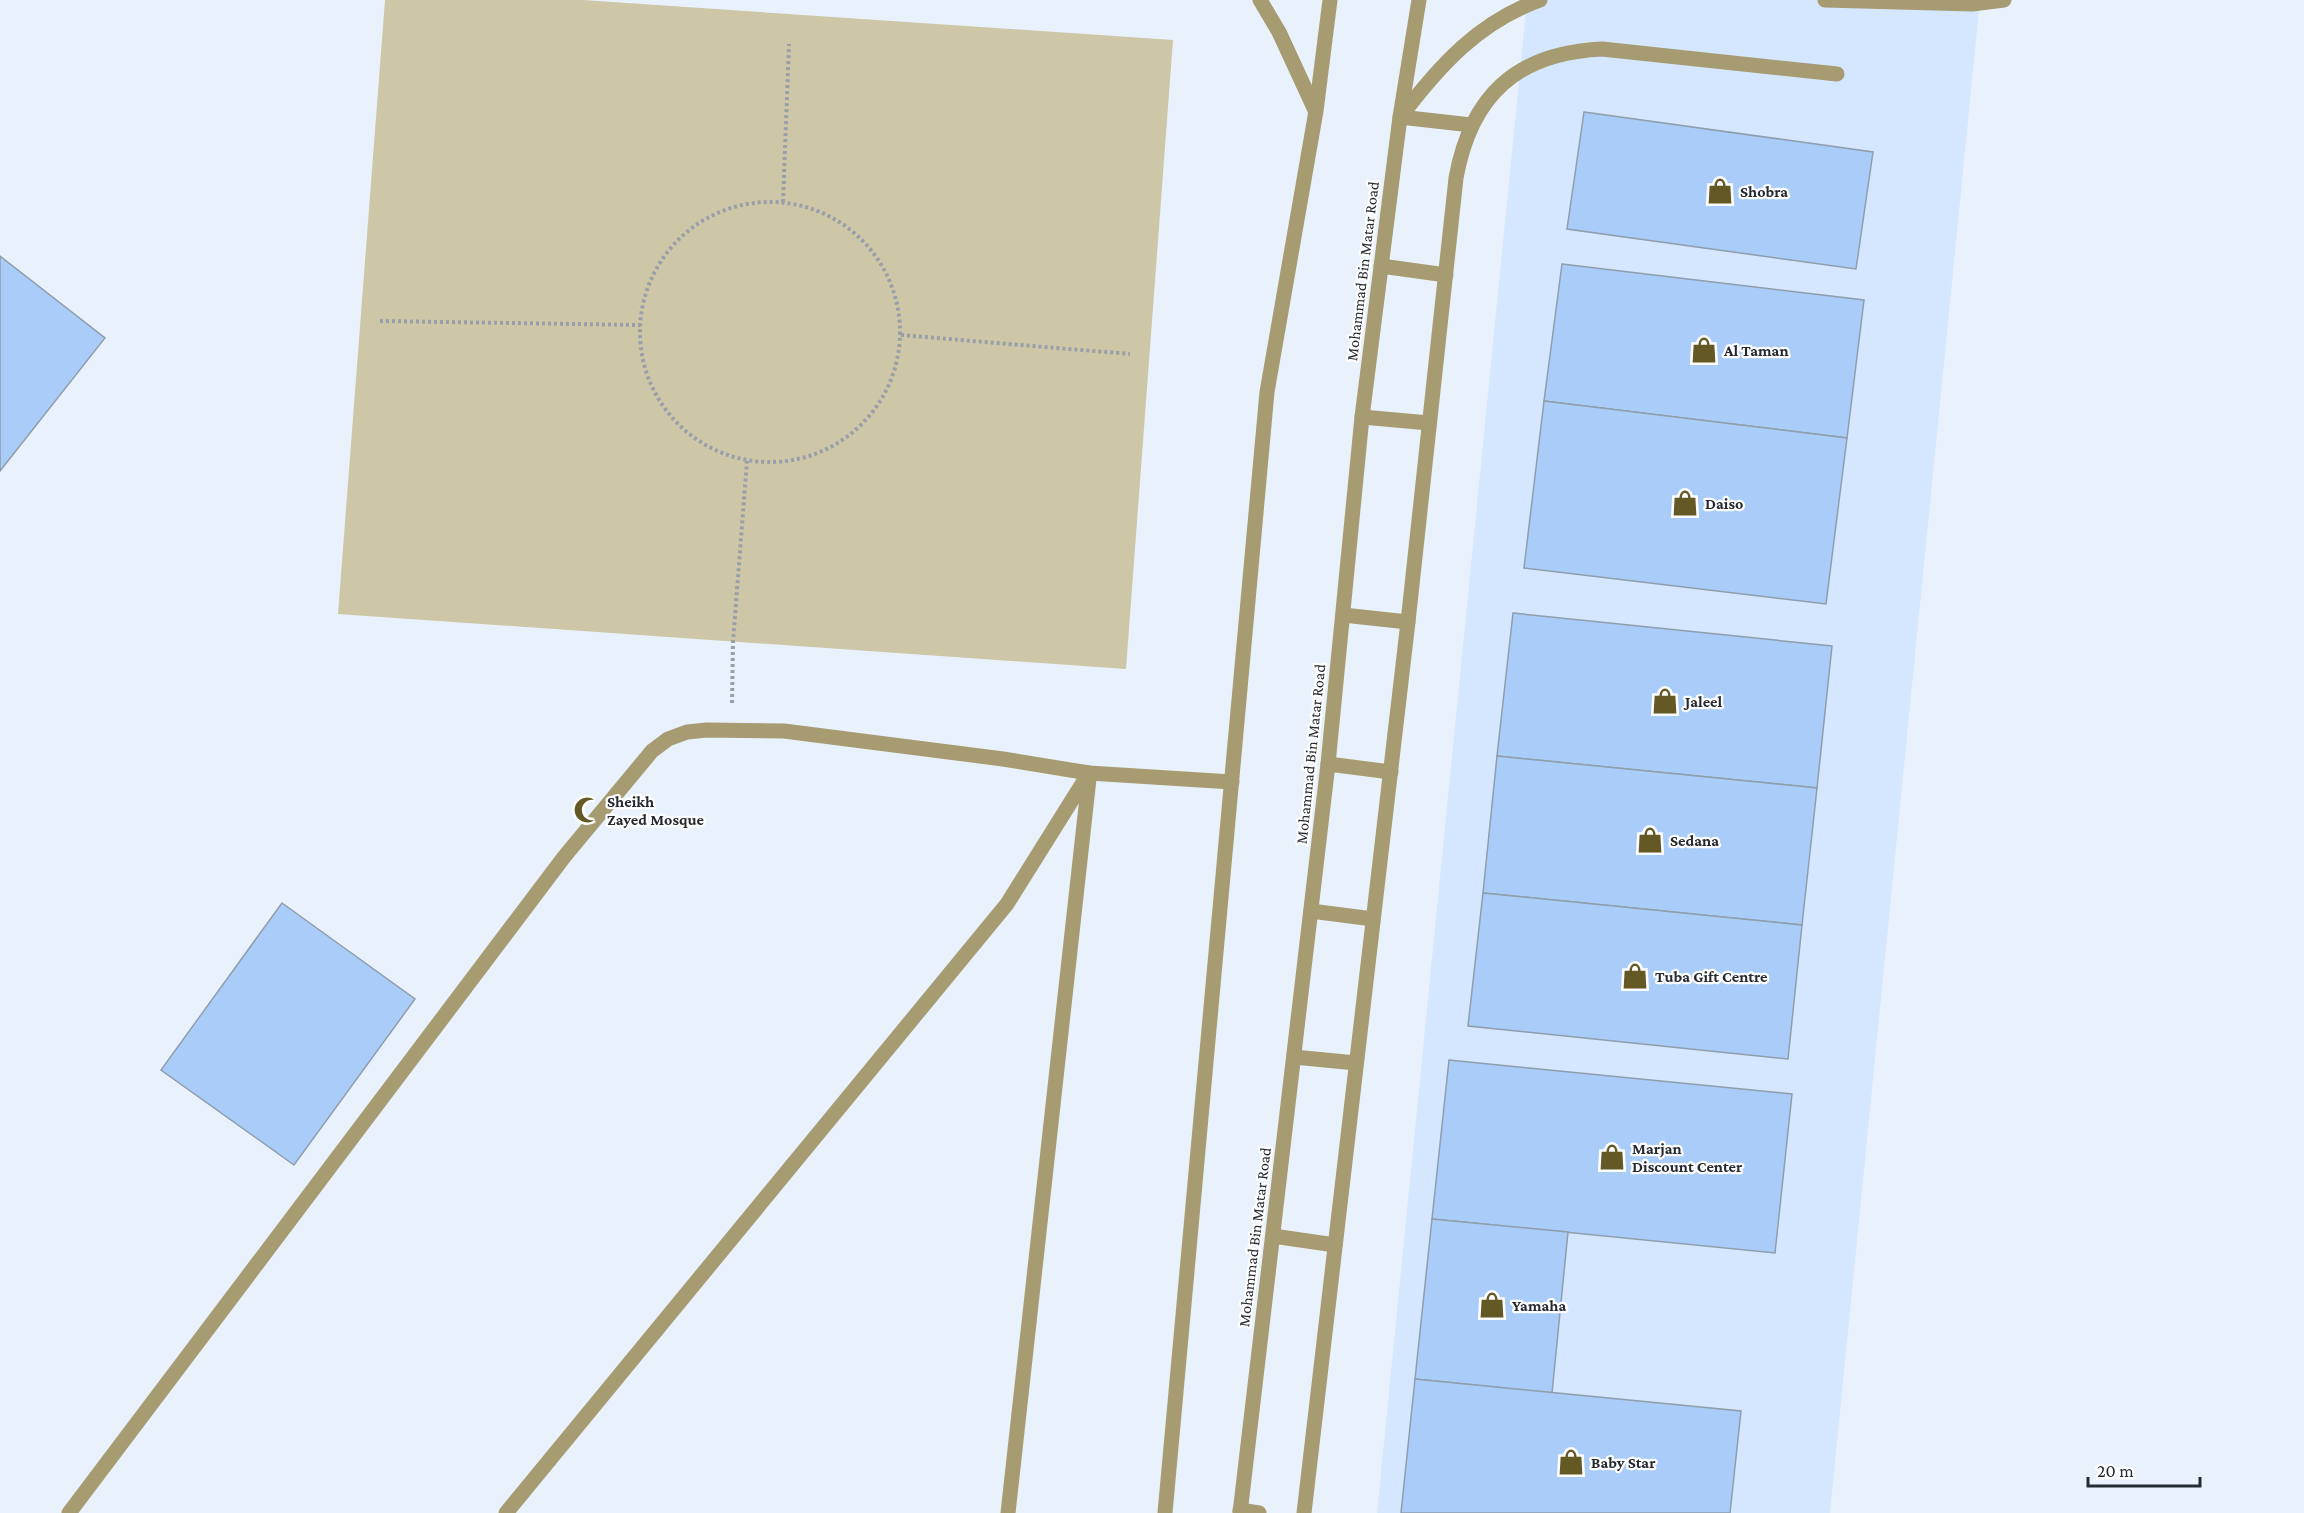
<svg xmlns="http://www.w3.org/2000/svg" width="2304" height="1513" font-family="'Crimson Pro',serif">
<rect width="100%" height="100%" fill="#e9f2fc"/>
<path fill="#d4e7fe" d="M1527 0H1980L1830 1513H1377Z"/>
<path fill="#cec7a7" d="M385 0H583L1173 40 1126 669 338 614Z"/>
<g fill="#a9cdf8" stroke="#8f9dad" stroke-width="1.5">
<path d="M1584 112 1873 152 1856 269 1567 229Z"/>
<path d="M0 256 105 338 0 471Z"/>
<path d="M1562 264 1864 300 1847 438 1544 401Z"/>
<path d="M1544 401 1847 438 1826 604 1524 568Z"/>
<path d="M1513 613 1832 646 1817 788 1497 756Z"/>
<path d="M1497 756 1817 788 1802 925 1483 893Z"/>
<path d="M1483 893 1802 925 1788 1059 1468 1026Z"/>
<path d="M282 903 415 999 294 1165 161 1070Z"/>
<path d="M1449 1060 1792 1094 1775 1253 1432 1219Z"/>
<path d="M1432 1219 1568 1232 1552 1393 1415 1379Z"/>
<path d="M1415 1379 1741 1411 1730 1513H1401Z"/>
</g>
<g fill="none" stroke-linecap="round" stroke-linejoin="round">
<g stroke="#989fa8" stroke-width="4" stroke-dasharray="3 3" stroke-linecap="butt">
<path d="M783 202 789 44"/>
<circle cx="770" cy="332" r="130"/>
<path d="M380 321 640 325"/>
<path d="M901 335 1130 354"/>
<path d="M732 703 733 642 747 461"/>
</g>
<g stroke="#a69b71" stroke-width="15">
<path d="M1400 117 1471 125"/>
<path d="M1381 266 1446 275"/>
<path d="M1362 417 1429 423"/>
<path d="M1343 615 1408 622"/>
<path d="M1328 764 1391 772"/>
<path d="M1311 911 1373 919"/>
<path d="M1294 1057 1356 1063"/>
<path d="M1273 1236 1335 1245"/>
<path d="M1240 1510 1259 1513"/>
<path d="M69 1513 564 857 652 751 668 739 687 732 707 730 784 731 1003 759 1089 773 1232 782"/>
<path d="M506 1513 1007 904 1089 773"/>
<path d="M1008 1513 1089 779"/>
<path d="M1304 1513 1408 622 1456 178C1471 95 1517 53 1602 49L1837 74"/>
</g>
<g stroke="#a69b71" stroke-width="15">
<path d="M1260 0 1279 32 1315 110"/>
<path d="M1825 0 1972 4 2004 0"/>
<path d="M1402 115C1440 65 1479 22 1540 0"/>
<path d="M1165 1513 1267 392 1316 111 1330 0"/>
<path d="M1240 1513 1328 764 1362 417 1400 117 1419 0"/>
</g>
</g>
<defs>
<g id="shop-bare" transform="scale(2.07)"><path d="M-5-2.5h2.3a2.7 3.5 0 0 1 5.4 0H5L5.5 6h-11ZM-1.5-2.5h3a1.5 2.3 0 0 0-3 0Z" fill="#645825" stroke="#fefefe" stroke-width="2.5" paint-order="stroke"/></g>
<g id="mosque-bare" transform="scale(2.07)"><path d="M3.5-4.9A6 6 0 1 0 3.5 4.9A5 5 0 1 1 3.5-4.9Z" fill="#645825" stroke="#fefefe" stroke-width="2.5" paint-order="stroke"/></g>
</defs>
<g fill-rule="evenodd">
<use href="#shop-bare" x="1720" y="191"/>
<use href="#shop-bare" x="1704" y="350"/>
<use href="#shop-bare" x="1685" y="503"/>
<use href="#shop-bare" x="1665" y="701"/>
<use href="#mosque-bare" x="587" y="810"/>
<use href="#shop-bare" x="1650" y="840"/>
<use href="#shop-bare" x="1635" y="976"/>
<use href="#shop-bare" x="1612" y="1157"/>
<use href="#shop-bare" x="1492" y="1305"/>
<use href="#shop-bare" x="1571" y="1462"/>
</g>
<g text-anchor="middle" stroke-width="4.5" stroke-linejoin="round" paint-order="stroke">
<g font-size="16" font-weight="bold" fill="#252a31" stroke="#fefefe" text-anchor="start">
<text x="1740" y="197">Shobra</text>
<text x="1724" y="356">Al Taman</text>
<text x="1705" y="509">Daiso</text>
<text x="1685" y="707">Jaleel</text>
<text x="607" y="807">Sheikh<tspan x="607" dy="18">Zayed Mosque</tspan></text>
<text x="1670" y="846">Sedana</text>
<text x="1655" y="982">Tuba Gift Centre</text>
<text x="1632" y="1154">Marjan<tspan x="1632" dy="18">Discount Center</tspan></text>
<text x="1512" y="1311">Yamaha</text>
<text x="1591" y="1468">Baby Star</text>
</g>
<g font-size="16" fill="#252a31" stroke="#fefefe">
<text transform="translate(1362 271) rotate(-83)" y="6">Mohammad Bin Matar Road</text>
<text transform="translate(1310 754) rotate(-84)" y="6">Mohammad Bin Matar Road</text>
<text transform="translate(1254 1237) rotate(-83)" y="6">Mohammad Bin Matar Road</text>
</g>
</g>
<path d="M2088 1477v9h112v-9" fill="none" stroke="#252a31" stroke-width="3"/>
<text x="2097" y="1477" font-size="18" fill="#252a31" stroke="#fefefe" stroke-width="4.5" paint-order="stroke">20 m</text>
</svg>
